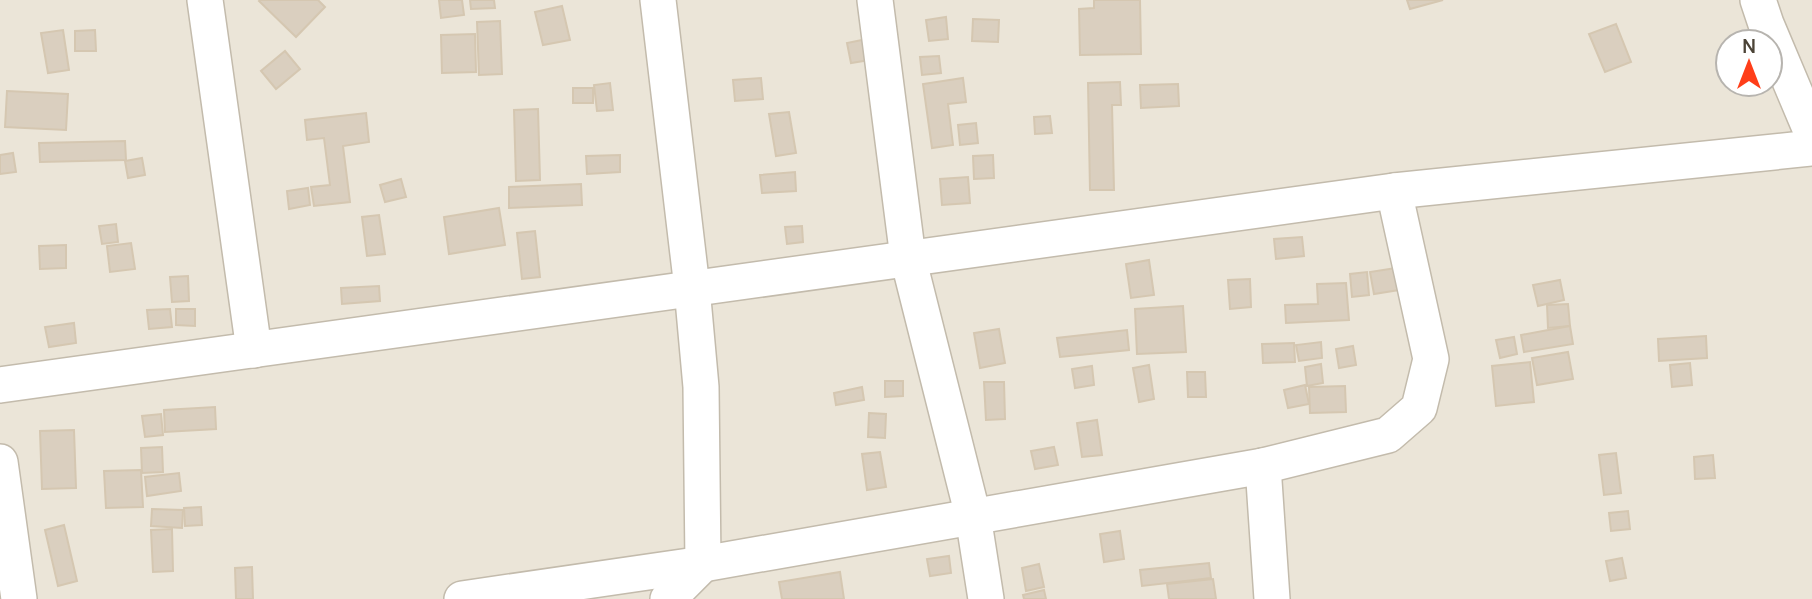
<svg xmlns="http://www.w3.org/2000/svg" width="1812" height="599" font-family="Manrope,sans-serif">
<rect width="100%" height="100%" fill="#f7f3eb"/>
<path fill="#ebe5d8" fill-rule="evenodd" d="M0 0H1812V599H0ZM1728 42H1770V84H1728Z"/>
<g fill="#dacfbf" stroke="#d5c7b1" stroke-width="2">
<path d="M260 0H318L325 7 296 37 259 1Z"/>
<path d="M439 0H462L464 15 441 18Z"/>
<path d="M470 0H494L495 8 471 9Z"/>
<path d="M1094 0H1140L1141 54 1080 55 1079 9 1094 8Z"/>
<path d="M1407 0H1443L1410 9Z"/>
<path d="M562 6 570 40 543 45 535 12Z"/>
<path d="M946 17 948 39 929 41 926 20Z"/>
<path d="M973 19 999 20 998 42 972 41Z"/>
<path d="M500 21 502 74 479 75 477 22Z"/>
<path d="M1616 24 1631 62 1605 72 1589 34Z"/>
<path d="M63 30 69 70 48 73 41 33Z"/>
<path d="M95 30 96 51H75V31Z"/>
<path d="M475 34 476 72 442 73 441 35Z"/>
<path d="M872 38 876 59 851 63 847 43Z"/>
<path d="M285 51 300 69 276 89 261 71Z"/>
<path d="M939 56 941 73 922 75 920 57Z"/>
<path d="M761 78 763 99 735 101 733 80Z"/>
<path d="M963 78 966 102 948 104 953 145 932 148 923 84Z"/>
<path d="M1120 82 1121 105H1112L1114 190H1090L1088 83Z"/>
<path d="M610 83 613 110 597 111 594 85Z"/>
<path d="M1178 84 1179 106 1141 108 1140 85Z"/>
<rect x="573" y="88" width="20" height="15"/>
<path d="M7 91 68 94 66 130 5 127Z"/>
<path d="M538 109 540 180 516 181 514 110Z"/>
<path d="M789 112 796 153 776 156 769 114Z"/>
<path d="M366 113 369 142 343 146 350 202 314 206 311 187 330 185 324 138 307 140 305 120Z"/>
<path d="M1050 116 1052 133 1035 134 1034 117Z"/>
<path d="M976 123 978 143 960 145 958 125Z"/>
<path d="M125 141 126 160 40 162 39 143Z"/>
<path d="M13 153 16 172 0 174V155Z"/>
<path d="M620 155V172L587 174 586 156Z"/>
<path d="M993 155 994 178 974 179 973 156Z"/>
<path d="M142 158 145 175 128 178 125 161Z"/>
<path d="M795 172 796 191 762 193 760 175Z"/>
<path d="M968 177 970 203 942 205 940 179Z"/>
<path d="M401 179 406 197 385 202 380 185Z"/>
<path d="M581 184 582 205 509 208V187Z"/>
<path d="M308 188 310 205 289 209 287 191Z"/>
<path d="M499 208 505 245 449 254 444 217Z"/>
<path d="M379 215 385 254 367 256 362 217Z"/>
<path d="M116 224 118 242 102 244 99 226Z"/>
<path d="M802 226 803 242 787 244 785 227Z"/>
<path d="M535 231 540 277 522 279 517 233Z"/>
<path d="M1302 237 1304 256 1276 259 1274 239Z"/>
<path d="M131 243 135 269 110 272 107 246Z"/>
<path d="M66 245V268L40 269 39 246Z"/>
<path d="M1149 260 1154 295 1131 298 1126 264Z"/>
<path d="M1409 266 1412 288 1374 294 1370 272Z"/>
<path d="M1367 272 1369 295 1352 297 1350 274Z"/>
<path d="M188 276 189 301 172 302 170 277Z"/>
<path d="M1250 279 1251 307 1230 309 1228 280Z"/>
<path d="M1560 280 1564 300 1538 306 1533 285Z"/>
<path d="M1346 283 1349 320 1286 323 1285 305 1318 304 1317 284Z"/>
<path d="M379 286 380 301 342 304 341 288Z"/>
<path d="M1568 304 1570 326 1548 328 1547 305Z"/>
<path d="M1183 306 1186 352 1137 354 1135 309Z"/>
<path d="M170 309 172 327 149 329 147 310Z"/>
<path d="M176 309H195V326L176 325Z"/>
<path d="M74 323 76 343 49 347 45 327Z"/>
<path d="M1570 326 1573 344 1524 352 1521 335Z"/>
<path d="M999 329 1005 363 980 368 974 333Z"/>
<path d="M1127 330 1129 350 1060 357 1057 338Z"/>
<path d="M1706 336 1707 358 1659 361 1658 339Z"/>
<path d="M1514 337 1517 354 1500 358 1496 340Z"/>
<path d="M1321 342 1322 358 1299 361 1296 345Z"/>
<path d="M1294 343 1295 362 1263 363 1262 344Z"/>
<path d="M1353 346 1356 365 1339 368 1336 349Z"/>
<path d="M1568 352 1573 379 1537 385 1532 358Z"/>
<path d="M1530 362 1534 402 1496 406 1492 366Z"/>
<path d="M1690 363 1692 385 1672 387 1670 365Z"/>
<path d="M1321 364 1323 383 1307 386 1305 367Z"/>
<path d="M1149 365 1154 399 1139 402 1133 368Z"/>
<path d="M1092 366 1094 385 1075 388 1072 369Z"/>
<path d="M1187 372H1205L1206 397H1188Z"/>
<path d="M885 381H903V396L885 397Z"/>
<path d="M984 382H1004L1005 419 986 420Z"/>
<path d="M1305 385 1309 404 1288 408 1284 390Z"/>
<path d="M1345 386 1346 412 1310 413 1309 387Z"/>
<path d="M862 387 864 400 836 405 834 393Z"/>
<path d="M215 407 216 429 165 432 164 410Z"/>
<path d="M869 413 886 414 885 438 868 437Z"/>
<path d="M161 414 163 435 145 437 142 416Z"/>
<path d="M1097 420 1102 455 1082 457 1077 423Z"/>
<path d="M74 430 76 488 42 489 40 431Z"/>
<path d="M162 447 163 472 142 473 141 448Z"/>
<path d="M1054 447 1058 465 1035 469 1031 451Z"/>
<path d="M880 452 886 487 867 490 862 454Z"/>
<path d="M1616 453 1621 493 1604 495 1599 455Z"/>
<path d="M1713 455 1715 478 1695 479 1694 457Z"/>
<path d="M141 470 143 507 106 508 104 471Z"/>
<path d="M179 473 181 491 147 496 145 477Z"/>
<path d="M201 507 202 525 185 526 184 508Z"/>
<path d="M152 509 183 510 182 528 151 526Z"/>
<path d="M1628 511 1630 529 1611 531 1609 513Z"/>
<path d="M64 525 77 581 58 586 45 530Z"/>
<path d="M172 529 173 571 153 572 151 530Z"/>
<path d="M1120 531 1124 559 1104 562 1100 534Z"/>
<path d="M949 556 951 573 930 576 927 559Z"/>
<path d="M1622 558 1626 578 1610 581 1606 561Z"/>
<path d="M1209 563 1211 578 1142 586 1140 570Z"/>
<path d="M1039 564 1044 587 1026 591 1022 568Z"/>
<path d="M252 567 253 599H236L235 568Z"/>
<path d="M840 572 844 599H782L779 582Z"/>
<path d="M1213 579 1216 599H1169L1167 584Z"/>
<path d="M1044 590 1046 599H1024L1023 595Z"/>
</g>
<g fill="none" stroke-linecap="round" stroke-linejoin="round">
<g stroke="#c3bbac" stroke-width="38">
<g id="minor">
<path d="M205 0 254 350"/>
<path d="M658 0 692 288 701 387 703 564 668 599"/>
<path d="M875 0 908 258 973 516 986 599"/>
<path d="M1758 0 1766 24 1812 133"/>
<path d="M0 385 1394 191 1812 148"/>
<path d="M0 462 19 599"/>
<path d="M1263 466 1272 599"/>
<path d="M462 599 703 564 1263 466 1388 435 1419 408 1431 359 1394 191"/>
</g>
</g>
<use href="#minor" stroke="#fff" stroke-width="35"/>
</g>
<g transform="translate(1749 63)"><circle r="33" fill="#ffffff" stroke="#b7b4af" stroke-width="2"/>
<path d="M0-5L12 26L0 18L-12 26Z" fill="#ff3e19"/>
<text y="-10" font-size="19" font-weight="bold" text-anchor="middle" fill="#4c4437">N</text>
</g>
</svg>
